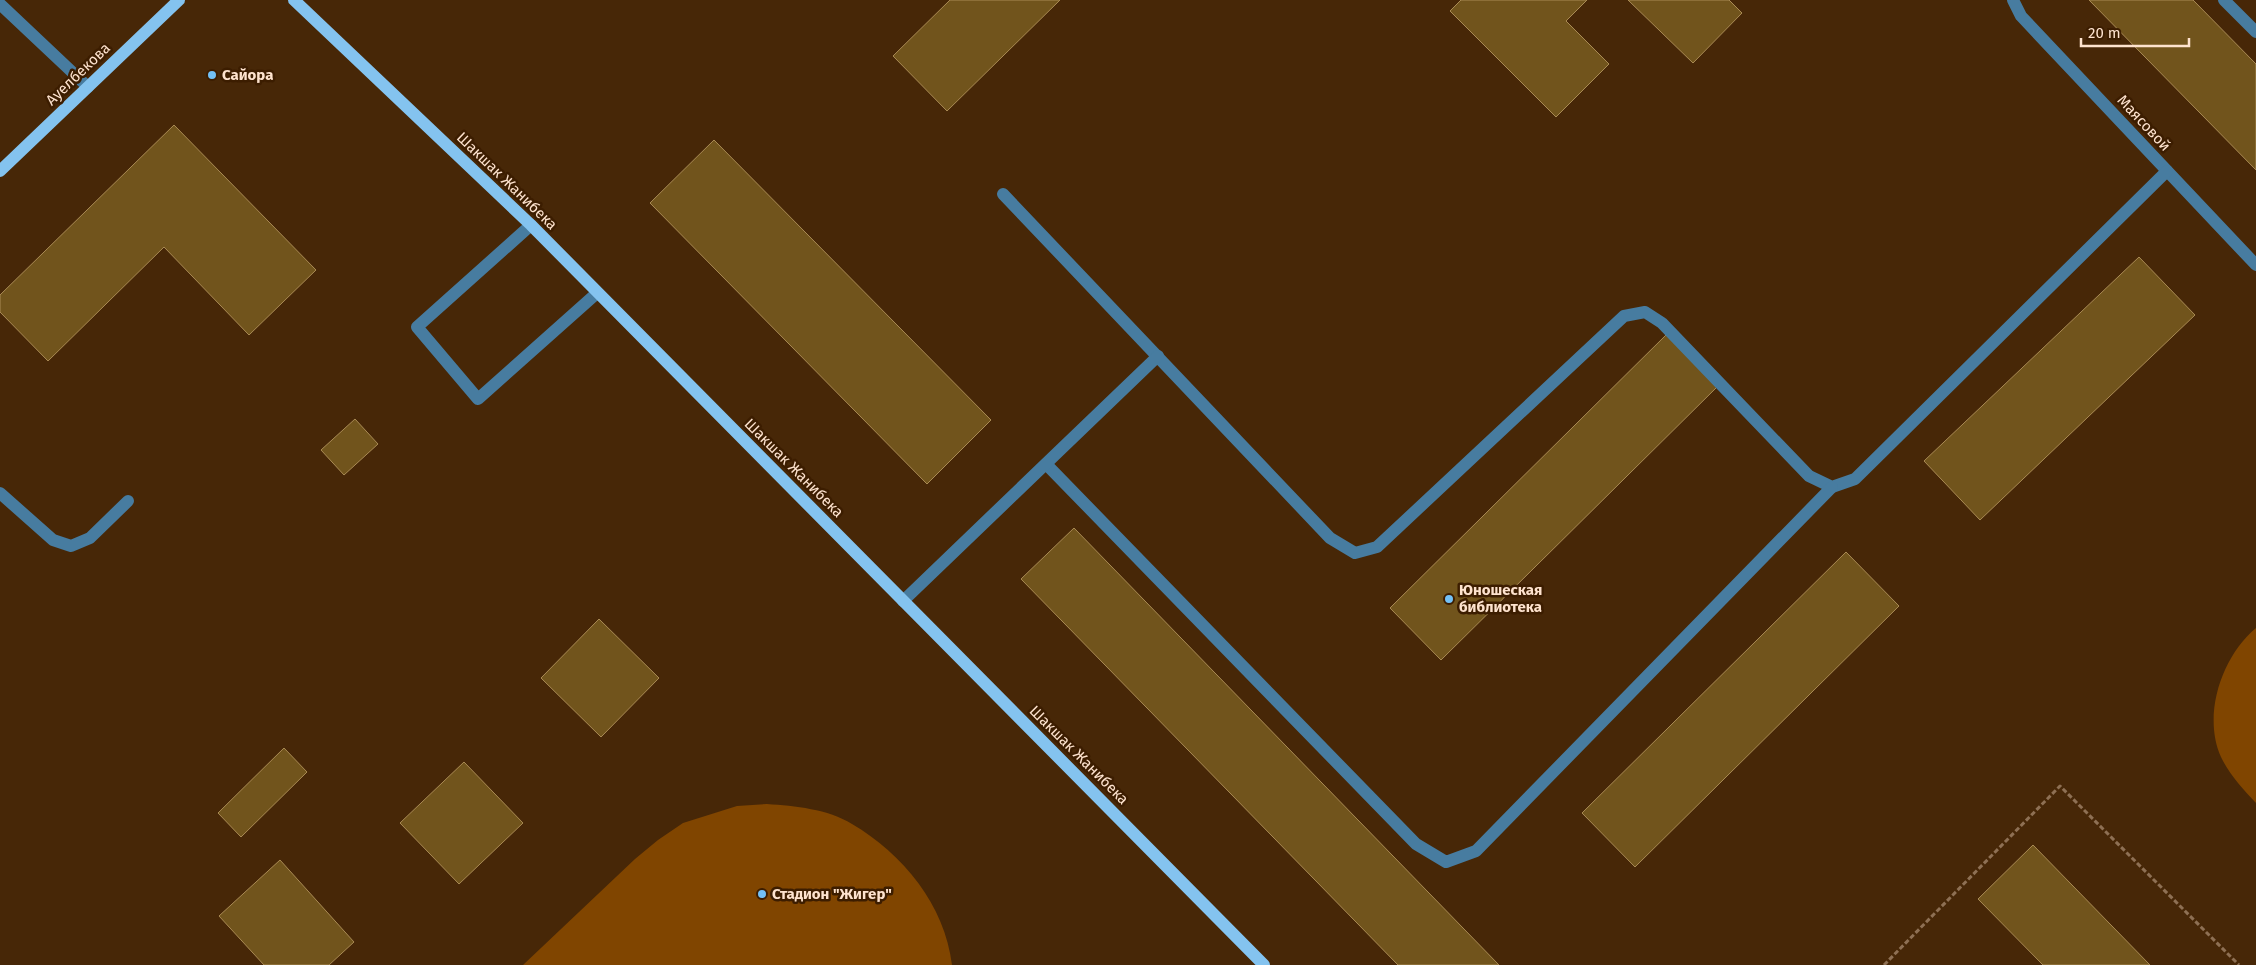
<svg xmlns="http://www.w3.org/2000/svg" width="2256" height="965" font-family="'Fira Sans',sans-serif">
<rect width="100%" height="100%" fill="#472707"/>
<g fill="#804500">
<path d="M2256 628V803C2243 789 2229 774 2221 757 2202 715 2222 656 2256 628Z"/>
<path d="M767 804C795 806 828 809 852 824 903 854 945 905 952 965H523L635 859 658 840 683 823 737 806Z"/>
</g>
<g fill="#71541c" stroke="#a98a54">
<path d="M950 0H1060L947 111 893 56Z"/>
<path d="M1461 0H1587L1566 21 1609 64 1556 117 1450 11Z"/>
<path d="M1628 0H1729L1742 13 1693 63Z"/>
<path d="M2089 0H2193L2256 64V170Z"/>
<path d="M174 125 316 270 249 335 164 247 48 361 0 312V295Z"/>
<path d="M714 140 991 420 927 484 650 203Z"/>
<path d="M2139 257 2195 315 1980 520 1924 461Z"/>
<path d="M1667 334 1718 386 1441 660 1390 608Z"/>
<path d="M355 419 378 444 344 475 321 450Z"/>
<path d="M1074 528 1499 965H1398L1021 579Z"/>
<path d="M1846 552 1899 606 1635 867 1582 813Z"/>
<path d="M599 619 659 678 601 737 541 678Z"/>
<path d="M284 748 307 772 241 837 218 813Z"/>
<path d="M464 762 523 823 459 884 400 823Z"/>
<path d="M2033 845 2150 965H2043L1978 899Z"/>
<path d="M280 860 354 942 329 965H264L219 916Z"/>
</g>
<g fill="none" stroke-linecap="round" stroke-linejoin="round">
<path stroke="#8e7054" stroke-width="3" stroke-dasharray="5 2.5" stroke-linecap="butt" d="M1884 965 2060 786 2239 965"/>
<g stroke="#477ca0" stroke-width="12">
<path d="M2013 0 2021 16 2256 265"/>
<path d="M2224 0 2256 32"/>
<path d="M0 4 88 87"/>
<path d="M1003 194 1330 538 1355 553 1377 547 1624 316 1645 312 1662 323 1809 476 1832 487 1855 479 2167 171"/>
<path d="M531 225 417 327 478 399 597 293"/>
<path d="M1046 464 1416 844 1446 862 1476 851 1832 487"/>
<path d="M0 493 53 540 71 546 90 538 128 501"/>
<path d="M903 601 1158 356"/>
</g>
<g stroke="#84c3ef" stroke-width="12">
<path d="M294 0 531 225 1264 965"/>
<path d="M0 171 179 0"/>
</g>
</g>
<g fill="#73c1f6" stroke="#3c1d00" stroke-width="2">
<circle cx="212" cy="75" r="5"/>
<circle cx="1449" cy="599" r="5"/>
<circle cx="762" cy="894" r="5"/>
</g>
<g text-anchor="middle" stroke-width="5" stroke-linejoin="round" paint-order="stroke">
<g font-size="15" fill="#fee3ce" stroke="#3c1d00">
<text transform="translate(78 74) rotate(-44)" y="5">Ауелбекова</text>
<text transform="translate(2144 123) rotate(47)" y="5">Маясовой</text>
<text transform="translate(507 181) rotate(44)" y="5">Шакшак Жанибека</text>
<text transform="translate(794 468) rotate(45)" y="5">Шакшак Жанибека</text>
<text transform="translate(1079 755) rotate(45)" y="5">Шакшак Жанибека</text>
</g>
<g font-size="15" font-weight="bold" fill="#fee3ce" stroke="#3c1d00" text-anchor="start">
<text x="222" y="80">Сайора</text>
<text x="1459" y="595">Юношеская<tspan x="1459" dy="17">библиотека</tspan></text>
<text x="772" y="899">Стадион "Жигер"</text>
</g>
</g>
<path d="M2081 38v8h108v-8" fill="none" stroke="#fee3ce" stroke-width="2.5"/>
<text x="2088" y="38" font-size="15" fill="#fee3ce" stroke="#3c1d00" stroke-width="4" paint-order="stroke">20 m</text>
</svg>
